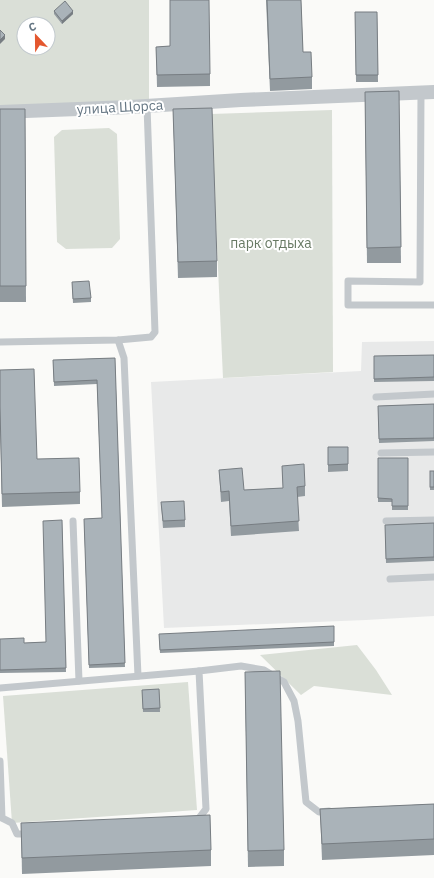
<svg xmlns="http://www.w3.org/2000/svg" width="434" height="878" font-family="'IBM Plex Sans',sans-serif">
<rect width="100%" height="100%" fill="#fafaf8"/>
<path fill="#e8e9e9" d="M434 341V616L366 620 164 628 151 382 361 371 362 342Z"/>
<g fill="#dadfd7" fill-rule="evenodd">
<path d="M0 0H149V101L0 107ZM24 24H48V48H24Z"/>
<path d="M332 110 333 372 223 378 211 114Z"/>
<path d="M109 128 117 134 120 239 112 248 66 249 57 242 54 137 62 130Z"/>
<path d="M357 645 376 670 392 695 314 686 301 695 260 655Z"/>
<path d="M188 682 197 810 12 823 3 696Z"/>
</g>
<g fill="none" stroke-linecap="round" stroke-linejoin="round">
<g stroke="#c3c8cc" stroke-width="7">
<path d="M421 92 420 282 348 281V305H434"/>
<path d="M118 340 124 358 138 676"/>
<path d="M0 342 118 340 151 337 155 332 147 106"/>
<path d="M376 397 434 394"/>
<path d="M381 453 434 452"/>
<path d="M73 521 79 681"/>
<path d="M386 521 434 520"/>
<path d="M390 579 434 577"/>
<path d="M0 688 199 671"/>
<path d="M0 761 2 818 12 823 17 834H30"/>
<path d="M196 822 206 809 199 671 241 666 264 670 284 682 294 701 298 721 306 802 319 812 329 811"/>
</g>
<path stroke="#c3c8cc" stroke-width="14" d="M0 112 130 107 241 100 434 92"/>
</g>
<g fill="#929a9f">
<path d="M266 0H301L303 52 312 77V89L270 91Z"/>
<path d="M54 11 73 14 62 24 54 14Z"/>
<path d="M355 12H377L378 82H356Z"/>
<path d="M170 46 210 74V86L157 87 156 47Z"/>
<path d="M399 91 401 263H367L365 92Z"/>
<path d="M0 109H25L26 302H0Z"/>
<path d="M173 109 217 261V277L178 278Z"/>
<path d="M72 282 91 298V302L73 303Z"/>
<path d="M434 355V381L374 382V356Z"/>
<path d="M115 358 125 667 89 668 84 519 102 518 97 384 54 386 53 360Z"/>
<path d="M0 370 37 459 80 492V504L2 507 0 419Z"/>
<path d="M434 404V441L379 443 378 406Z"/>
<path d="M328 447H348V471L328 472Z"/>
<path d="M378 458H408V510H392V502H378Z"/>
<path d="M282 466 305 486V496L297 497 299 531 231 536 229 501 221 502 219 470 244 490 283 488Z"/>
<rect x="430" y="471" width="4" height="19"/>
<path d="M161 502 185 520V527L163 528Z"/>
<path d="M62 520 66 672 0 673V639L24 643 46 642Z"/>
<path d="M434 523V561L386 563 385 525Z"/>
<path d="M159 634 334 642V646L160 653Z"/>
<path d="M245 672 284 850V866L248 867Z"/>
<path d="M159 689 160 712H143L142 690Z"/>
<path d="M434 804V855L322 860 320 809Z"/>
<path d="M21 823 211 850V866L22 874Z"/>
</g>
<g fill="#777d82">
<path d="M73 11V14L62 24V21Z"/>
<path d="M5 35V39L0 44V40Z"/>
</g>
<g fill="#aab3b9" stroke="#777d82">
<path d="M170 0H209L210 74 157 75 156 47 170 46Z"/>
<path d="M267 0H301L303 52H311L312 77 270 79Z"/>
<path d="M65 1 73 11 62 21 54 11Z"/>
<path d="M355 12H377L378 75H356Z"/>
<path d="M0 30 5 35 0 40Z"/>
<path d="M399 91 401 247 367 248 365 92Z"/>
<path d="M212 108 217 261 178 262 173 109Z"/>
<path d="M0 109H25L26 286H0Z"/>
<path d="M89 281 91 298 73 299 72 282Z"/>
<path d="M434 355V377L374 379V356Z"/>
<path d="M115 358 125 663 89 665 84 519 102 518 97 380 54 382 53 360Z"/>
<path d="M34 369 37 459 79 458 80 492 2 494 0 407V370Z"/>
<path d="M434 404V438L379 439 378 406Z"/>
<path d="M328 447H348V464L328 465Z"/>
<path d="M378 458H408V506H392V499L378 498Z"/>
<path d="M304 464 305 486 297 487 299 521 231 526 229 491 221 492 219 470 242 468 244 490 283 488 282 466Z"/>
<rect x="430" y="471" width="4" height="16"/>
<path d="M184 501 185 520 163 521 161 502Z"/>
<path d="M62 520 66 668 0 670V639L24 638V643L46 642 43 521Z"/>
<path d="M434 523V557L386 559 385 525Z"/>
<path d="M334 626V642L160 650 159 634Z"/>
<path d="M280 671 284 850 248 851 245 672Z"/>
<path d="M159 689 160 708 143 709 142 690Z"/>
<path d="M434 804V839L322 844 320 809Z"/>
<path d="M210 815 211 850 22 858 21 823Z"/>
</g>
<g text-anchor="middle" stroke-width="4" stroke-linejoin="round" paint-order="stroke">
<g font-size="14" fill="#657683" stroke="#fff">
<text transform="translate(120 107) rotate(-3)" y="5">улица Щорса</text>
</g>
<g font-size="14" fill="#687a64" stroke="#fff">
<text x="271" y="248">парк отдыха</text>
</g>
</g>
<g transform="translate(36 36) rotate(338)"><circle r="19" fill="#ffffff" stroke="#c1c8cd"/>
<path d="M0-3L7 15L0 10L-7 15Z" fill="#e4572e"/>
<text y="-6" font-size="11" font-weight="bold" text-anchor="middle" fill="#657683">С</text>
</g>
</svg>
